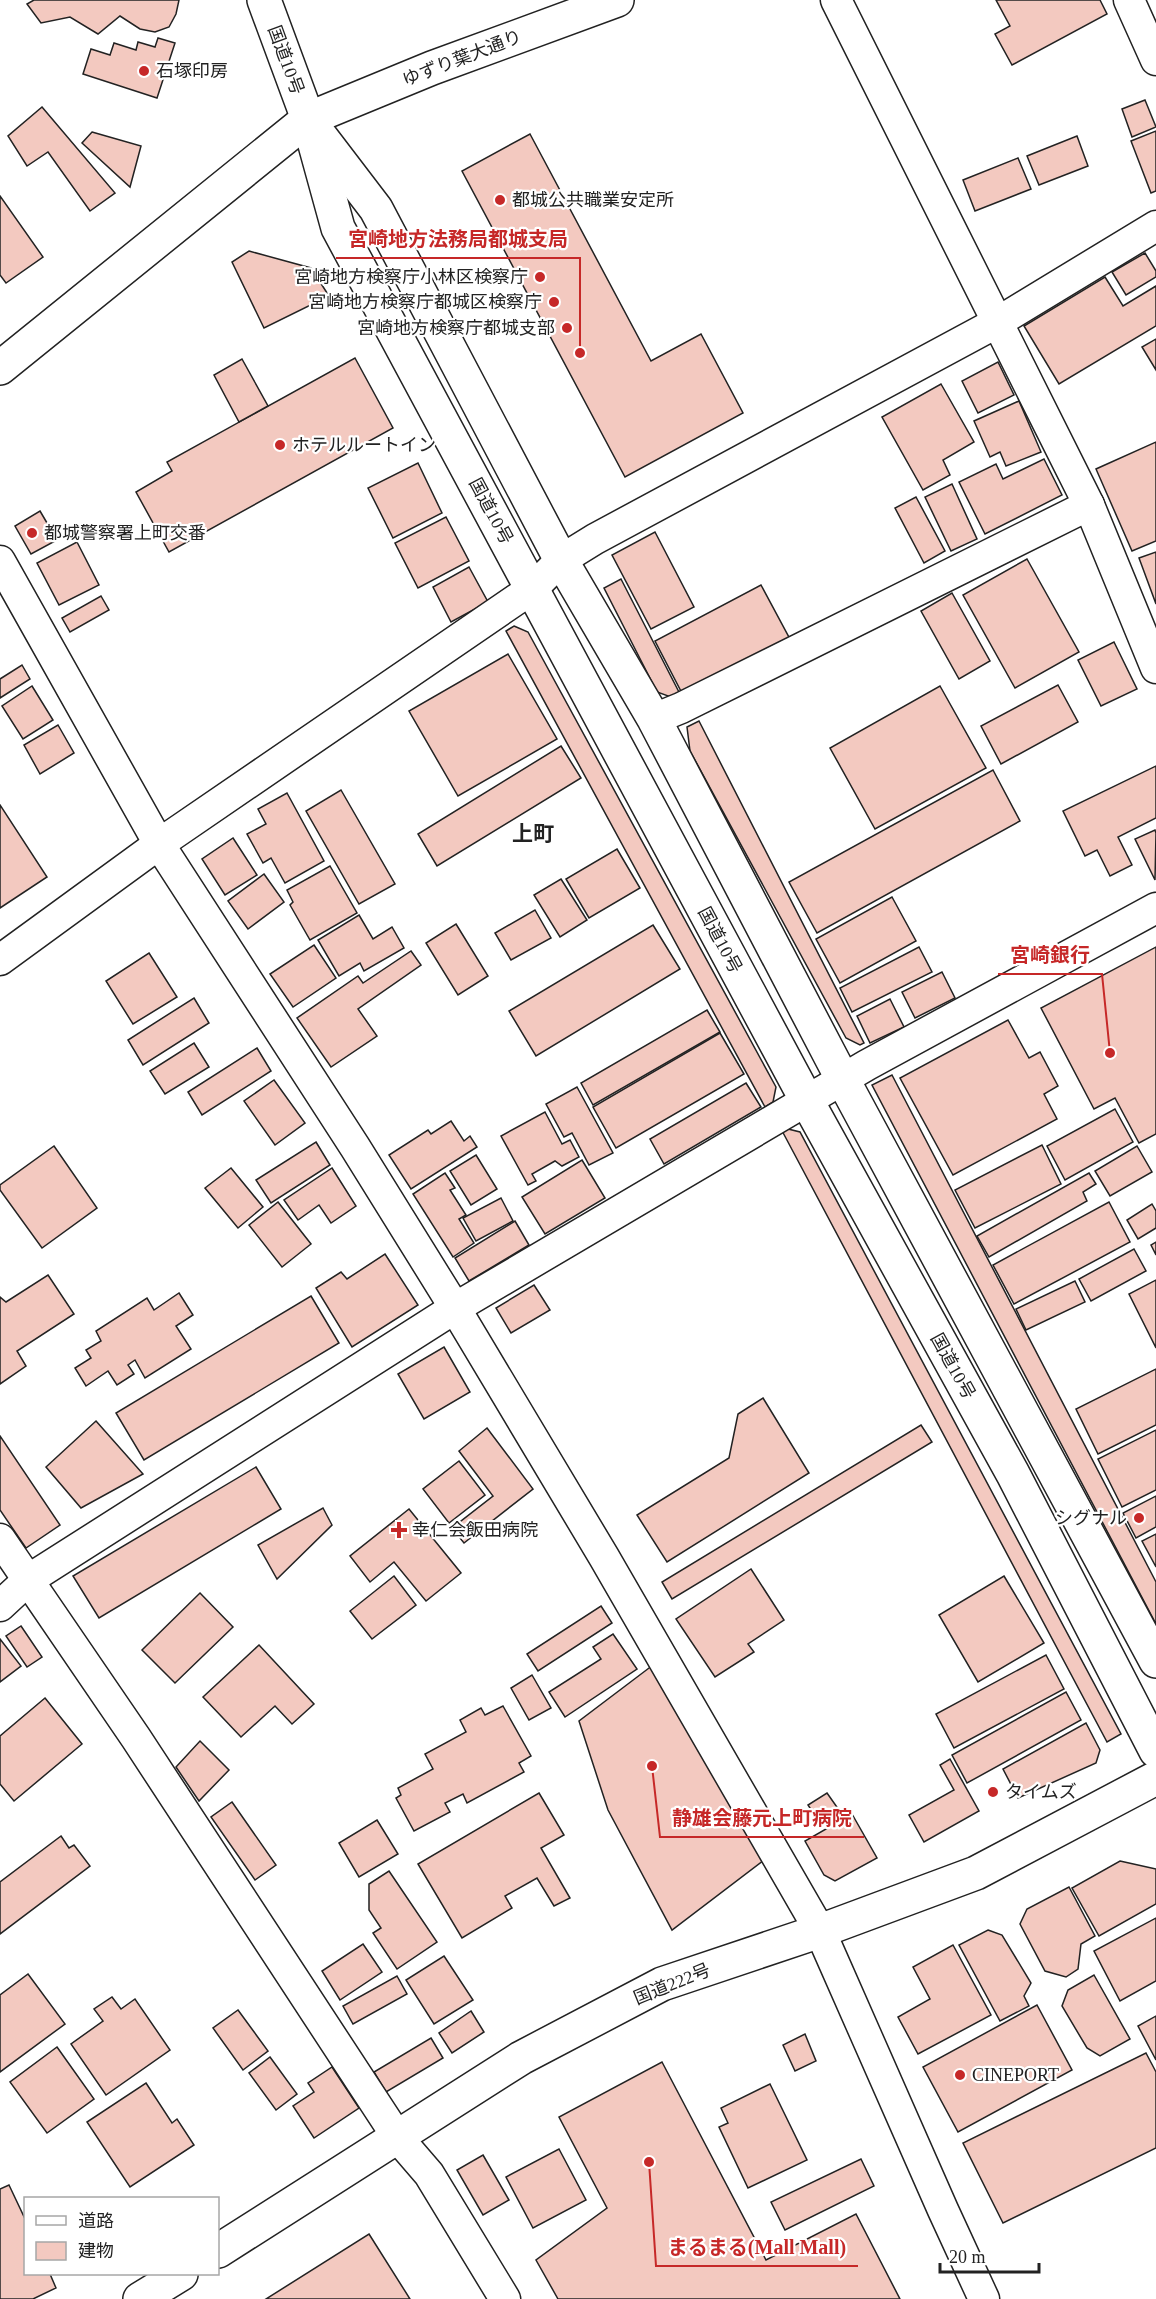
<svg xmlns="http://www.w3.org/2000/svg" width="1156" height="2299" font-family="'Times New Roman','Noto Sans JP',serif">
<rect width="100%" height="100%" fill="#fff"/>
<g fill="#f3c9c0" stroke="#222" stroke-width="1.5">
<path d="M34 0H179L176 14 169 27 155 32 140 29 120 16 98 34 70 17 41 23 27 4Z"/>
<path d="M996 0H1100L1107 14 1012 65 995 34 1010 26Z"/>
<path d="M158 38 175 43 157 98 83 74 91 49 110 55 114 43 136 50 138 42 155 47Z"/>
<path d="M1145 100 1156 127 1132 137 1122 109Z"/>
<path d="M42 107 115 193 90 211 48 152 27 166 8 136Z"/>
<path d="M1156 131V191L1151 193 1131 141Z"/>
<path d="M92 132 141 146 130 187 82 143Z"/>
<path d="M530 134 651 361 701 334 743 413 625 477 462 171Z"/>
<path d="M1077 136 1088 166 1039 185 1027 156Z"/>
<path d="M1018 158 1031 189 975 211 963 180Z"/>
<path d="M0 196 43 257 6 283 0 275Z"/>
<path d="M249 251 311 268 329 296 264 328 232 262Z"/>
<path d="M1145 253 1156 271V277L1126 295 1112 272Z"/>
<path d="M1105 277 1123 306 1156 286V326L1059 384 1024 326Z"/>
<path d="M1156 339V370L1142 347Z"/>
<path d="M355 358 393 428 169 552 136 492 172 471 167 462Z"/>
<path d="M242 359 268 406 239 422 214 375Z"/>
<path d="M998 362 1014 395 978 413 962 381Z"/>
<path d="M941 384 974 442 943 460 950 475 923 490 882 417Z"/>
<path d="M1019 401 1041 452 1006 466 1000 452 990 457 974 421Z"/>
<path d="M1156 442V541L1132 551 1096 469Z"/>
<path d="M1044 459 1062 495 985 534 959 482 996 464 1003 479Z"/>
<path d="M418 463 442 513 393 538 368 488Z"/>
<path d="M952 484 977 539 951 551 925 497Z"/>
<path d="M916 497 945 551 924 563 895 508Z"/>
<path d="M40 511 57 540 31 554 15 526Z"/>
<path d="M446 517 469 561 418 588 395 543Z"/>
<path d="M655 532 694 607 651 629 612 555Z"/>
<path d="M77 542 99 585 59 605 37 563Z"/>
<path d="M1156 552V604L1139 558Z"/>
<path d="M1027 559 1079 652 1015 688 963 595Z"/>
<path d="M469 567 488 602 451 622 433 587Z"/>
<path d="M621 579 682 698 679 700 657 692 604 588Z"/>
<path d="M761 585 791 641 684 697 655 641Z"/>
<path d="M952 593 990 661 959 679 921 611Z"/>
<path d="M101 596 109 610 70 632 62 618Z"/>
<path d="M514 626 528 632 776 1087 773 1102 765 1107 506 631Z"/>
<path d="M1114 642 1137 689 1101 706 1078 660Z"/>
<path d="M508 654 557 739 458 796 409 711Z"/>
<path d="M22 665 30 679 0 698V679Z"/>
<path d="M1058 685 1078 722 1001 764 981 726Z"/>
<path d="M32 686 53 720 23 739 2 706Z"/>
<path d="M940 686 986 768 875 829 830 748Z"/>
<path d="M699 721 864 1043 860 1045 846 1038 690 751 687 727Z"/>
<path d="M58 725 74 753 40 774 24 745Z"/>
<path d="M561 746 581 778 437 866 418 834Z"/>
<path d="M1156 766V818L1118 837 1132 865 1110 876 1097 850 1085 856 1063 811Z"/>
<path d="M993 770 1020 821 817 933 789 882Z"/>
<path d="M341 790 395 884 359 904 306 811Z"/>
<path d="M287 793 324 861 285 883 271 858 263 863 247 834 266 824 258 809Z"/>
<path d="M0 805 47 877 0 908Z"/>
<path d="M1155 830 1156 833 1155 880 1135 839Z"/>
<path d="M233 838 257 875 225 895 202 859Z"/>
<path d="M617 849 640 888 589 918 566 879Z"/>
<path d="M330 866 357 913 310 940 290 905 293 902 287 890Z"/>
<path d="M264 874 284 902 248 929 228 901Z"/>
<path d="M561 879 587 920 560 937 534 895Z"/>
<path d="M892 897 916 941 840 983 816 939Z"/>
<path d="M535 910 551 938 511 960 495 933Z"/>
<path d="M359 915 373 939 392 927 404 948 364 971 360 963 339 976 318 940Z"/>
<path d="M456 924 488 976 458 995 426 943Z"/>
<path d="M653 925 680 969 536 1056 509 1011Z"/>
<path d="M314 945 336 978 293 1007 270 974Z"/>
<path d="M919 947 932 972 852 1012 840 988Z"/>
<path d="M1156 947V1134L1139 1143 1115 1098 1094 1109 1041 1008Z"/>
<path d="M411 951 421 965 358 1009 377 1036 331 1067 297 1018 358 976 363 983Z"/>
<path d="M149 953 177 997 133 1024 106 981Z"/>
<path d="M942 972 955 998 915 1018 902 992Z"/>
<path d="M194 998 209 1023 143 1065 128 1040Z"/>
<path d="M890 999 904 1027 870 1043 857 1016Z"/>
<path d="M707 1010 720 1032 593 1105 581 1083Z"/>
<path d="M1008 1020 1029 1058 1040 1052 1058 1086 1044 1094 1057 1119 953 1175 900 1078Z"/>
<path d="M720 1033 744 1074 616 1148 593 1107Z"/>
<path d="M194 1043 209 1067 165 1094 150 1071Z"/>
<path d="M257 1048 271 1071 202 1115 188 1092Z"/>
<path d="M892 1075 1156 1582V1624L872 1085Z"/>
<path d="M274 1080 305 1123 275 1145 244 1101Z"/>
<path d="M746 1083 761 1107 664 1164 650 1139Z"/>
<path d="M577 1087 613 1153 589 1165 572 1133 564 1137 546 1104Z"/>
<path d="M1115 1109 1133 1142 1065 1180 1047 1146Z"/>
<path d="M545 1112 562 1144 570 1140 579 1157 562 1166 555 1161 532 1174 536 1181 528 1185 501 1136Z"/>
<path d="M451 1121 464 1141 470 1136 477 1147 411 1189 389 1155 428 1130 431 1134Z"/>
<path d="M780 1127 800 1132 1121 1734 1107 1742Z"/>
<path d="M316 1142 330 1165 271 1203 256 1180Z"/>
<path d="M1042 1145 1061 1184 975 1228 955 1190Z"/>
<path d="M54 1146 97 1208 42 1248 0 1190V1185Z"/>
<path d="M1137 1146 1152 1172 1110 1196 1095 1171Z"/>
<path d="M476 1155 497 1189 471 1205 450 1171Z"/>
<path d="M582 1160 605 1198 545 1234 522 1197Z"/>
<path d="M231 1168 263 1207 238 1228 205 1188Z"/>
<path d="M332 1168 356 1206 331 1223 319 1205 298 1220 284 1200Z"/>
<path d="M445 1173 455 1188 450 1190 466 1215 459 1219 474 1243 453 1257 413 1194Z"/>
<path d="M1089 1173 1096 1184 1083 1192 1087 1201 989 1257 977 1236Z"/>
<path d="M501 1198 513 1221 476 1241 463 1218Z"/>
<path d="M278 1202 311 1244 282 1267 249 1225Z"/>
<path d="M1109 1202 1130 1242 1014 1304 993 1265Z"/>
<path d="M1152 1204 1156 1211V1228L1138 1239 1127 1220Z"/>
<path d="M515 1221 529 1245 469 1281 455 1258Z"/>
<path d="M1156 1242V1255L1151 1245Z"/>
<path d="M1134 1249 1146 1271 1091 1301 1079 1279Z"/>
<path d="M385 1254 418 1305 352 1347 316 1288 341 1272 347 1279Z"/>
<path d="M48 1275 74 1314 17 1351 26 1366 0 1384V1297L6 1302Z"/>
<path d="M1156 1280V1348L1129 1294Z"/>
<path d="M1075 1281 1085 1302 1026 1330 1016 1309Z"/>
<path d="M534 1285 550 1310 511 1333 496 1308Z"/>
<path d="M179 1293 193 1315 176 1326 191 1349 145 1378 135 1360 128 1365 134 1374 117 1385 108 1371 86 1386 75 1368 91 1358 86 1350 101 1341 96 1331 147 1298 154 1310Z"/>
<path d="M311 1296 339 1343 144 1460 116 1413Z"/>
<path d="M444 1347 470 1392 424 1419 398 1374Z"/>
<path d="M1156 1369V1425L1098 1454 1076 1409Z"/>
<path d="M763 1398 809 1473 667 1562 637 1515 729 1458 738 1414Z"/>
<path d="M96 1421 143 1474 81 1508 46 1467Z"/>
<path d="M921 1425 932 1442 672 1599 662 1582Z"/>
<path d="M487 1428 533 1489 464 1543 452 1528 493 1496 459 1451Z"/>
<path d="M1156 1430V1490L1122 1507 1098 1459Z"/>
<path d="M0 1436 60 1525 26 1548 0 1510Z"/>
<path d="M459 1461 485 1495 449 1523 423 1489Z"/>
<path d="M256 1467 281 1509 99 1618 73 1576Z"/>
<path d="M1156 1496V1527L1136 1538 1123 1513Z"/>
<path d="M323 1508 332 1525 277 1579 258 1545Z"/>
<path d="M409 1509 461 1573 426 1601 394 1562 370 1582 350 1556Z"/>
<path d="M1156 1534V1567L1142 1541Z"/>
<path d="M751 1569 784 1620 748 1644 754 1652 715 1677 676 1619Z"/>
<path d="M394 1576 416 1605 372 1639 350 1611Z"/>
<path d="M1004 1576 1044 1643 978 1682 939 1615Z"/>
<path d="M200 1593 233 1627 175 1683 142 1650Z"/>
<path d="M601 1606 612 1623 538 1671 527 1654Z"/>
<path d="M21 1626 42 1657 27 1667 6 1636Z"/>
<path d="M613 1634 637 1669 565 1717 549 1692 601 1659 593 1647Z"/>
<path d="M0 1639 21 1666 0 1682Z"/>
<path d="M259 1645 314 1704 292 1724 275 1706 241 1737 203 1697Z"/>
<path d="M1046 1655 1064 1689 954 1748 936 1714Z"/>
<path d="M653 1665 764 1860 672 1930 608 1810 579 1721Z"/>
<path d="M532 1675 551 1708 529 1720 511 1688Z"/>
<path d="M1066 1692 1081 1720 967 1783 952 1755Z"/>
<path d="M45 1698 82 1744 14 1801 0 1784V1736Z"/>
<path d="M503 1706 531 1756 519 1763 524 1772 467 1803 463 1794 445 1803 450 1812 414 1831 396 1798 401 1795 398 1788 433 1769 425 1754 466 1732 460 1720 481 1708 485 1715Z"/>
<path d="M1086 1723 1100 1750 1096 1763 1018 1798 1003 1769Z"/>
<path d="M200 1741 229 1770 199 1801 176 1767Z"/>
<path d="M950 1759 979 1811 924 1842 909 1815 954 1790 940 1765Z"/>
<path d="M539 1793 564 1835 541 1848 570 1898 554 1906 537 1878 505 1896 512 1908 462 1938 418 1864Z"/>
<path d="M827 1793 839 1810 819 1822 808 1805Z"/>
<path d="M232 1802 276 1865 255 1880 211 1817Z"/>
<path d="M852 1814 877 1858 835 1881 824 1875 805 1841Z"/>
<path d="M377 1820 398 1854 359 1877 339 1843Z"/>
<path d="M61 1836 69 1848 74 1845 90 1866 0 1934V1882Z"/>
<path d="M1120 1861 1156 1869V1904L1099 1936 1072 1888Z"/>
<path d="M389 1871 437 1942 397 1969 373 1933 381 1928 369 1910V1884Z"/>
<path d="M1069 1887 1095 1936 1081 1944 1078 1969 1066 1977 1045 1971 1020 1924 1027 1909Z"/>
<path d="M1156 1918V1981L1120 2001 1094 1951Z"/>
<path d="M988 1930 1002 1935 1031 1983 1024 1996 1029 2006 1000 2021 959 1945Z"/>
<path d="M363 1944 382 1972 340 2000 322 1971Z"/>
<path d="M953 1945 991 2015 918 2054 898 2017 930 1999 913 1967Z"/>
<path d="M444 1956 473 2000 434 2024 406 1980Z"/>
<path d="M28 1974 65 2024 0 2072V1995Z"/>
<path d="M1094 1975 1130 2039 1100 2056 1087 2048 1062 2006 1068 1990Z"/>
<path d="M397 1976 407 1994 353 2024 343 2006Z"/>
<path d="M112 1997 121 2009 135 1999 170 2050 106 2095 71 2044 103 2021 94 2009Z"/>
<path d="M1037 2005 1072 2070 958 2132 923 2067Z"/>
<path d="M238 2010 268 2051 243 2070 213 2028Z"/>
<path d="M471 2011 484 2032 452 2053 439 2033Z"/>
<path d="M1156 2016V2060L1138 2026Z"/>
<path d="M805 2034 816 2061 795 2071 783 2045Z"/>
<path d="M431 2038 443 2058 386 2092 374 2072Z"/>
<path d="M57 2047 94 2099 47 2133 10 2082Z"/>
<path d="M1146 2053 1156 2072V2148L1003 2223 963 2143Z"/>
<path d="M270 2057 297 2094 276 2110 249 2073Z"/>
<path d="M662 2062 766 2260 856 2214 900 2299H558L536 2260 607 2208 559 2117Z"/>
<path d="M332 2067 359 2108 314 2138 293 2106 314 2092 308 2083Z"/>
<path d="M146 2083 172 2123 177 2119 194 2145 130 2187 87 2122Z"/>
<path d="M770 2084 807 2160 748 2188 719 2127 728 2123 721 2108Z"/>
<path d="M559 2149 586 2200 533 2228 506 2177Z"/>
<path d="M483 2155 509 2200 483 2215 457 2170Z"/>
<path d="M861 2159 874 2186 785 2230 771 2202Z"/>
<path d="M9 2185 26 2221V2274H50L56 2288 33 2299H0V2189Z"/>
<path d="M369 2234 410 2299H266Z"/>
</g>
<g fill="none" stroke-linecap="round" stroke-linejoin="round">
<g stroke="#222" stroke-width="33">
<g id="minor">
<path d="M836 0 1089 505 1156 668"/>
<path d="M1129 0 1156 60"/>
<path d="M0 561 159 844 355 1147 455 1308 604 1557 820 1931 943 2210 984 2299"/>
<path d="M654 719 681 708 1089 505"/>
<path d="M0 960 159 844 533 588 561 560 595 539 998 322 1156 226"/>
<path d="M0 1539 136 1738 398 2138 429 2174 505 2299"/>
<path d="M0 1606 28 1580 455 1308 867 1065 1156 908"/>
</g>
</g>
<g stroke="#222" stroke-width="36">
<path id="tertiary" d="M0 368 308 119"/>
</g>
<g stroke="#222" stroke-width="36">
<path id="primary" d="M308 119 432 68 617 0"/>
</g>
<g stroke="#222" stroke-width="36">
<g id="trunk">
<path d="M264 0 308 119 338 228 807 1101 1013 1474 1156 1751"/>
<path d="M318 133 376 209 561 560 654 719 843 1080 1156 1661"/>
<path d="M218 2251 521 2058 662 1984 820 1931 976 1873 1156 1778"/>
<path d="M140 2299 181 2274"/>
</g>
</g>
<use href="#minor" stroke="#fff" stroke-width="30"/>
<use href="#tertiary" stroke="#fff" stroke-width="33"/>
<use href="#primary" stroke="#fff" stroke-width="33"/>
<use href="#trunk" stroke="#fff" stroke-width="33"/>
</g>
<g fill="#c62828" stroke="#fff" stroke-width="2">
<circle cx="144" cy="71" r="6"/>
<circle cx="500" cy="200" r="6"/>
<circle cx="540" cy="277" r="6"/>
<circle cx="554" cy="302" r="6"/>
<circle cx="567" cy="328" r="6"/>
<circle cx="280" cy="445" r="6"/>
<circle cx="32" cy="533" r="6"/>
<circle cx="1139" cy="1518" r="6"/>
<path d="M396 1521h6v6h6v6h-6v6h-6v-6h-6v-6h6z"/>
<circle cx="993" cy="1792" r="6"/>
<circle cx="960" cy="2075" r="6"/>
</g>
<g text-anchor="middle" stroke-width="4.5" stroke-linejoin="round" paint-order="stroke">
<g font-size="18" fill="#222" stroke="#fff">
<text transform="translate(462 58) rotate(-21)" y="6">ゆずり葉大通り</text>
<text transform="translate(286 60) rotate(70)" y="6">国道10号</text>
<text transform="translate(491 511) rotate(62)" y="6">国道10号</text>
<text transform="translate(720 940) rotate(62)" y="6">国道10号</text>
<text transform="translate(953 1366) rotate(61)" y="6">国道10号</text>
<text transform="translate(672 1984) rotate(-22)" y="6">国道222号</text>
</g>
<g font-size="18" fill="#222" stroke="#fff" text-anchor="start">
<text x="156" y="77">石塚印房</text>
<text x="512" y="206">都城公共職業安定所</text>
<text x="528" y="283" text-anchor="end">宮崎地方検察庁小林区検察庁</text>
<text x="542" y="308" text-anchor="end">宮崎地方検察庁都城区検察庁</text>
<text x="555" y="334" text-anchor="end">宮崎地方検察庁都城支部</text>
<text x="292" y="451">ホテルルートイン</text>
<text x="44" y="539">都城警察署上町交番</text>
<text x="1127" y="1524" text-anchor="end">シグナル</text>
<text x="412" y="1536">幸仁会飯田病院</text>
<text x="1005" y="1798">タイムズ</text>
<text x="972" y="2081">CINEPORT</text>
</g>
<g font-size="21" font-weight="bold" fill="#222" stroke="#fff">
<text x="533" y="841">上町</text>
</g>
</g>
<path fill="none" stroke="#c62828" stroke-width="2" d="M580 353L580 258H336M1110 1053L1102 974H998M652 1766L660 1837H864M649 2162L656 2266H858"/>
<g fill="#c62828" stroke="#fff" stroke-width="2">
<circle cx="580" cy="353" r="6"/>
<circle cx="1110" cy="1053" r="6"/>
<circle cx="652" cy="1766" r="6"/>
<circle cx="649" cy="2162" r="6"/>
</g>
<g font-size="20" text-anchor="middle" font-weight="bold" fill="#c62828" stroke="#fff" stroke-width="4.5" stroke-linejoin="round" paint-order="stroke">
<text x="458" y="246">宮崎地方法務局都城支局</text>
<text x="1050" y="962">宮崎銀行</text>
<text x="762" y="1825">静雄会藤元上町病院</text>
<text x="757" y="2254">まるまる(Mall Mall)</text>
</g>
<rect x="24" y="2197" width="195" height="78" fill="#ffffff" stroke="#a7a7a7" stroke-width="1.5"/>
<rect x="36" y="2216" width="30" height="9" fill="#ffffff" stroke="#a7a7a7" stroke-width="1.5"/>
<text x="78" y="2227" font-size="18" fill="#222222">道路</text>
<rect x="36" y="2242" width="30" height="18" fill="#f3c9c0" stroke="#a7a7a7" stroke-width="1.5"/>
<text x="78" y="2257" font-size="18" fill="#222222">建物</text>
<path d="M940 2263v9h99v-9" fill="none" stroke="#222222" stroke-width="3"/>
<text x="949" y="2263" font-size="18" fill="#222222" stroke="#ffffff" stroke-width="4.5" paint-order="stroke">20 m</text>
</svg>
